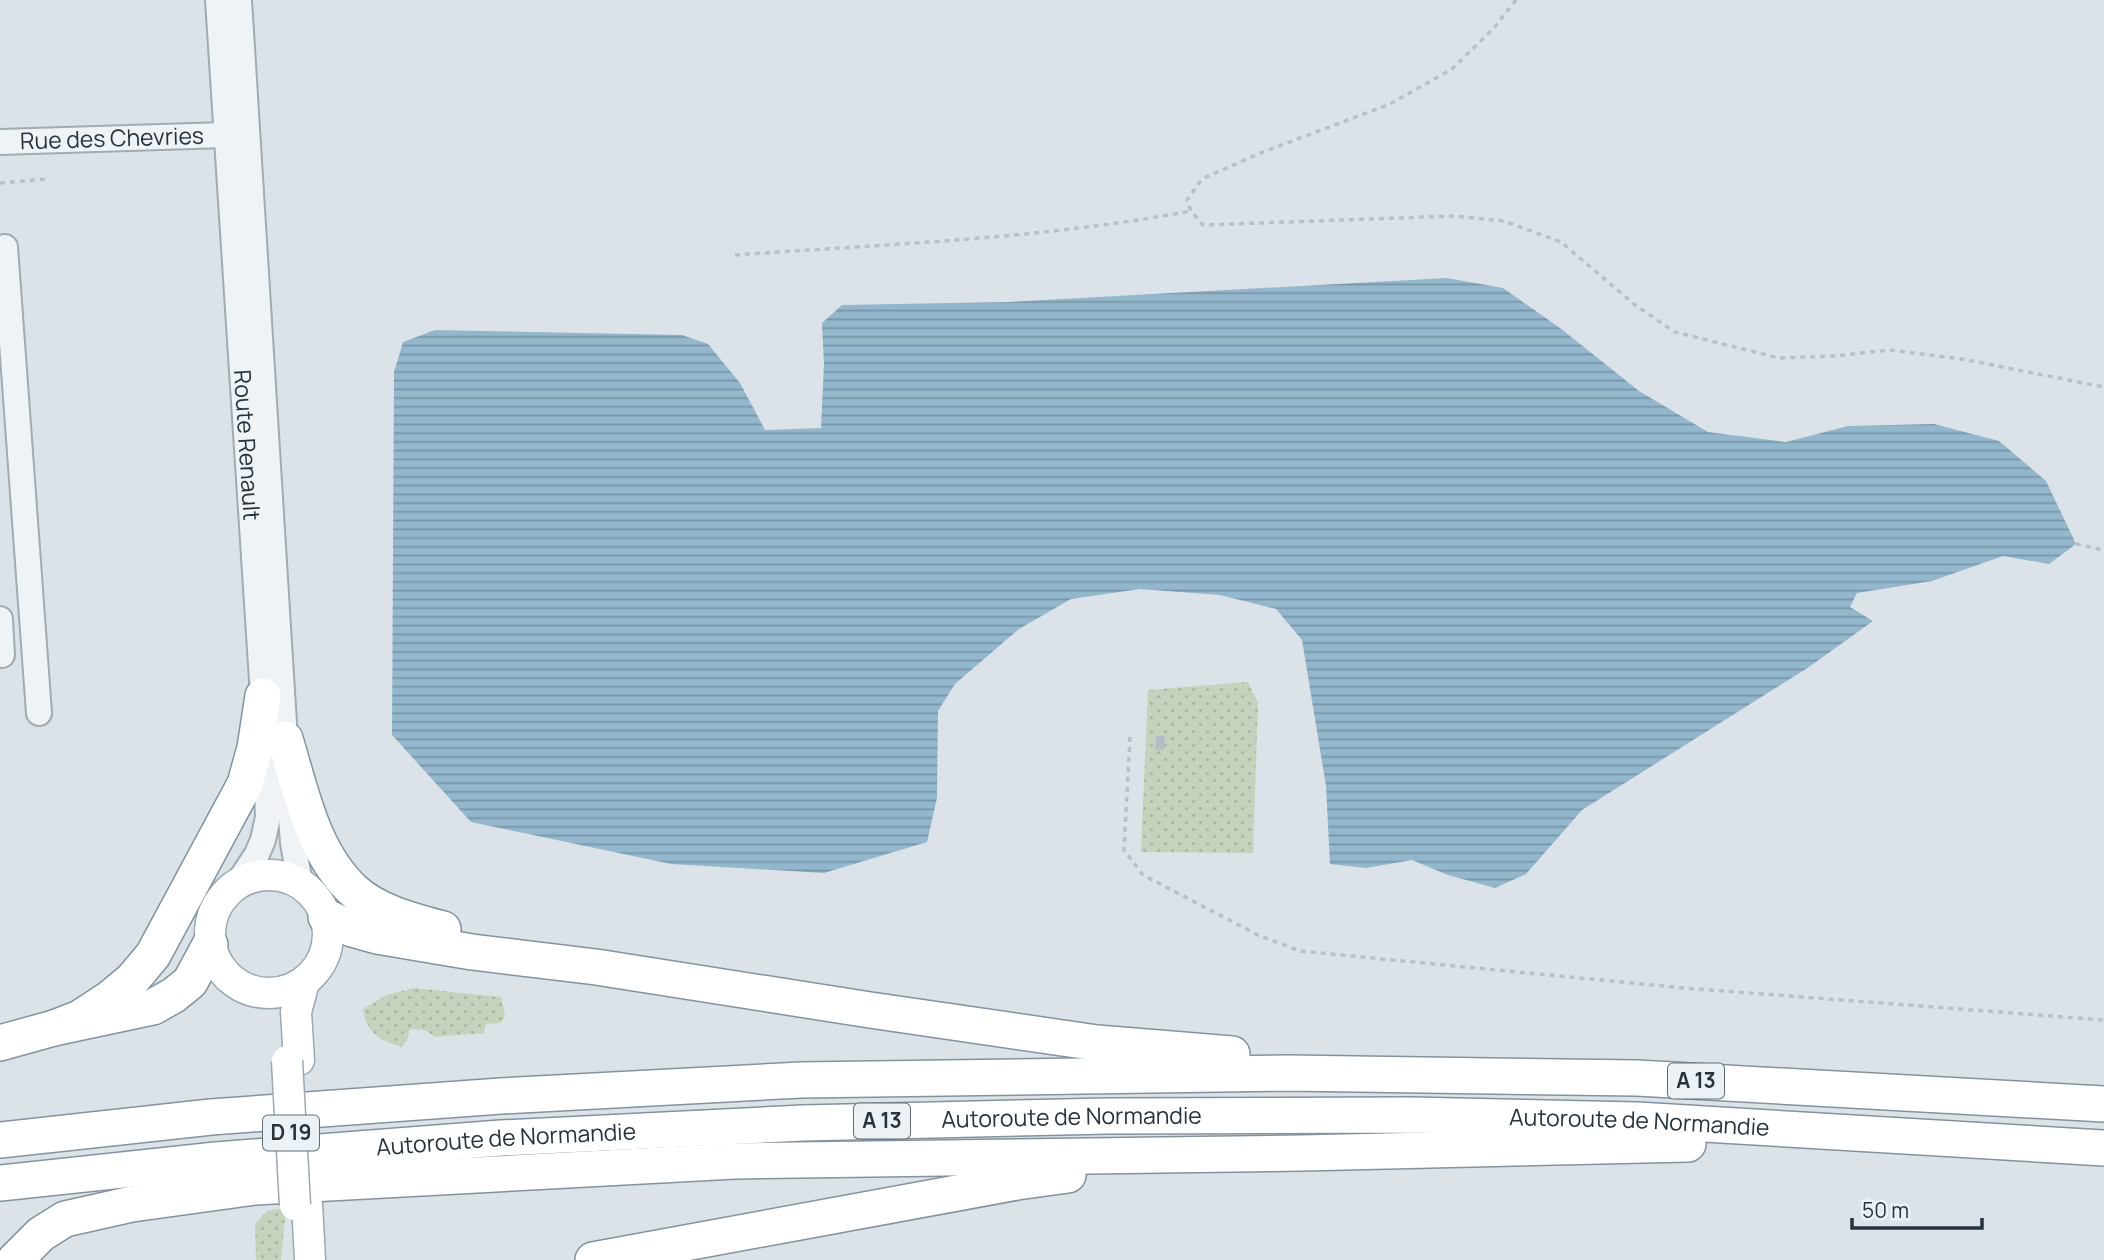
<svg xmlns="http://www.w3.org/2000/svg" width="2104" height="1260" font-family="Manrope,sans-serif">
<defs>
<pattern id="grass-dots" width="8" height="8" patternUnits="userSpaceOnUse" patternTransform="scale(1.75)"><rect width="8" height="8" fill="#c5d3bc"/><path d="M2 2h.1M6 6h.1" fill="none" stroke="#a9b6a3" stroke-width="1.8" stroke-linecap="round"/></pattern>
<pattern id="water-rules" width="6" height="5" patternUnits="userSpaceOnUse" patternTransform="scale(1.75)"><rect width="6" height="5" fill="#93b7cc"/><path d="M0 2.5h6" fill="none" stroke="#7895a7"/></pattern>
</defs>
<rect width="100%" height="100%" fill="#dce3e8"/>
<g fill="url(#grass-dots)">
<path d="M1248 682 1258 703 1253 853 1141 852 1148 690Z"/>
<path d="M413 988 501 997 505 1016 501 1023 486 1024 484 1033 435 1037 425 1030 410 1029 407 1041 401 1047C380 1040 366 1033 363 1009L387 995Z"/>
<path d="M286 1208 281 1260H256L255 1224 267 1211Z"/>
</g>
<path fill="url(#water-rules)" d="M1447 278 1503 288 1560 328 1639 391 1708 432 1786 442 1848 426 1934 424 1999 441 2046 481 2076 544 2049 564 2003 556 1932 581 1857 593 1850 607 1873 621 1809 667 1582 810 1526 874 1495 888 1448 875 1412 860 1366 868 1330 864 1326 786 1302 640 1276 609 1220 595 1140 589 1071 599 1019 629 955 684 938 711 937 798 927 842 824 873 671 864 471 822 392 735 394 372 403 342 435 330 682 335 708 344 740 383 765 430 821 428 824 364 822 323 842 305 1008 302Z"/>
<path fill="#b3bdc5" d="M1156 736H1165L1164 750H1155Z"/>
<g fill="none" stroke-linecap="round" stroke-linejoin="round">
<g stroke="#a1abb2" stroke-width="28">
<g id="minor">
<path id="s1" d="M218 0 263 696 268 817 263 840 257 854 238 883"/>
<path d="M239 0 285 739 293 843 300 883"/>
<path id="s2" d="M0 142 225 135 238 137"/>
<path d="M5 247 39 713"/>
<path d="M0 619 2 655"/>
</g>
</g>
<g stroke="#9aa9b5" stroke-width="33">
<g id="major">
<circle cx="269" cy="934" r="59"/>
<path d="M299 1060 296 1012 304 982"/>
<path d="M307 1204 310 1260"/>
</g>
</g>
<g stroke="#8292a0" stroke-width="38">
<g id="highway">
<path d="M285 739C301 791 312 852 354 891 377 912 413 921 443 929"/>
<path d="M326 917 352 929 377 936 472 952 596 967 870 1010 1097 1043 1232 1054"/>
<path d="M54 1028 80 1018 109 999 132 980 153 955 245 784 255 748 263 696"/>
<path d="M0 1043 54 1028 153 1007 174 995 190 982 210 945"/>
<path d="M0 1140 211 1117 501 1096 801 1080 1288 1073 1637 1078 2104 1104"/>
<path id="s3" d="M0 1183 216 1160 501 1138 803 1123 1108 1116 1411 1115 1637 1120 2104 1148"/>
<path d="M15 1260 41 1234 65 1219 132 1204 255 1187 735 1161 1302 1153 1688 1144"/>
<path d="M593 1260 1017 1182 1068 1175"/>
</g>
</g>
<g stroke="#bac1c6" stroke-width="3.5" stroke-dasharray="5 5" stroke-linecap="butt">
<path d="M1516 0 1493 29 1452 69 1390 104 1258 154 1202 179 1187 200 1191 211 1203 225 1455 216 1504 221 1561 242 1635 305 1675 332 1779 358 1835 356 1889 350 1962 359 2104 387"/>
<path d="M0 183 48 179"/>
<path d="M735 255C887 244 1041 239 1191 211"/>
<path d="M2076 544 2104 550"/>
<path d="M1130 737 1124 850 1143 875 1258 935 1300 951 1684 988 2104 1020"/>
<path d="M216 988H245"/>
</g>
<use href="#minor" stroke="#eff3f6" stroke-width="24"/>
<use href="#major" stroke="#fff" stroke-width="30"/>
<use href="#highway" stroke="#fff" stroke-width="35"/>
<g stroke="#9aa9b5" stroke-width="33" stroke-linecap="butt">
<path id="major-bridge" d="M287 1061 295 1205"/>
</g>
<use href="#major-bridge" stroke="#fff" stroke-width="30"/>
</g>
<g text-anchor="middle" stroke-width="5" stroke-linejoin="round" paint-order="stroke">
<g fill="#ecf1f5" stroke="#616c76" stroke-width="2">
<rect x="1668" y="1063.5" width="56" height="35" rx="5"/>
<rect x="854" y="1103.5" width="56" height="35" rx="5"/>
<rect x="263" y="1115.5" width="56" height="35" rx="5"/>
</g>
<g font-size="21" font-weight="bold" fill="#25333f">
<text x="1696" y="1088">A 13</text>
<text x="882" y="1128">A 13</text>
<text x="291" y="1140">D 19</text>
</g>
<g font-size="23" fill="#25333f" stroke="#ecf1f5">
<text dy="8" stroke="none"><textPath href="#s2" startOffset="112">Rue des Chevries</textPath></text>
<text dy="8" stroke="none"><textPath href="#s1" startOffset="446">Route Renault</textPath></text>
<text dy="8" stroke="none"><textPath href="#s3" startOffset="1074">Autoroute de Normandie</textPath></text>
<text dy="8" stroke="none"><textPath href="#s3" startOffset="1642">Autoroute de Normandie</textPath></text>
<text dy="8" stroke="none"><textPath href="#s3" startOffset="508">Autoroute de Normandie</textPath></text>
</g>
</g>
<path d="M1852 1218v10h130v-10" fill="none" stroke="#25333f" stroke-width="3.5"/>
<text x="1862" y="1218" font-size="21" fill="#25333f" stroke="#ecf1f5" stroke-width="5" paint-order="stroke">50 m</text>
</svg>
